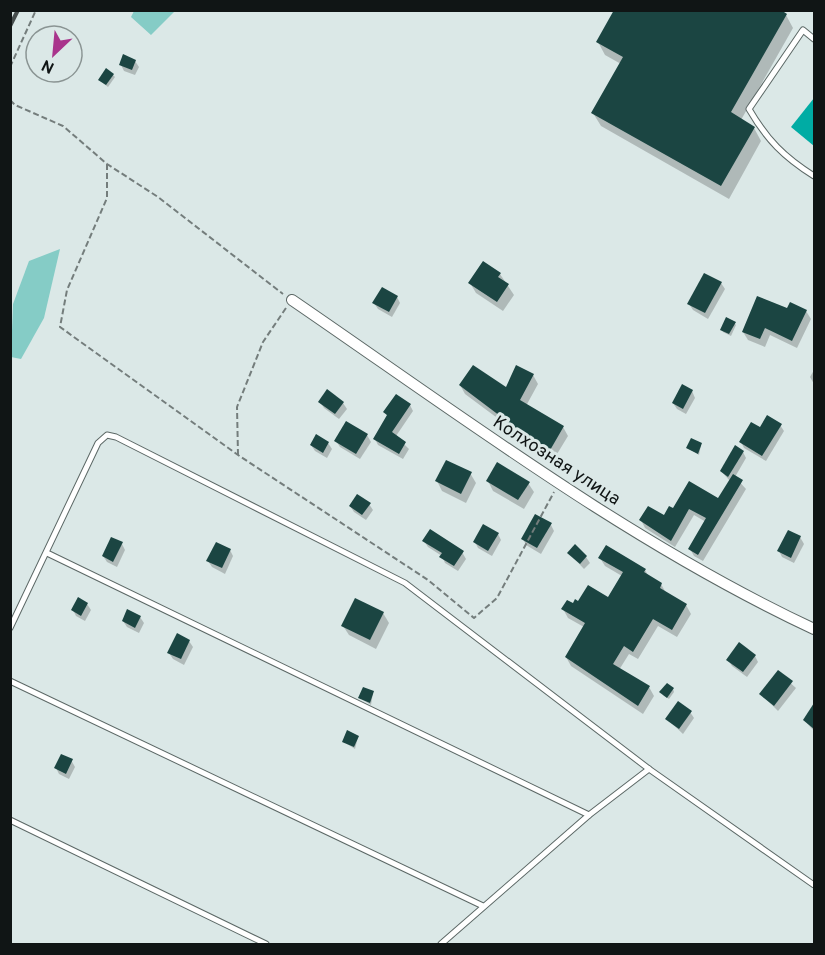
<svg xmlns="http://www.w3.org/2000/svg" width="825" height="955" font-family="Overpass,sans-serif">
<rect width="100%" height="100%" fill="#dbe8e7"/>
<g fill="#85ccc6">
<path d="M134 11V10L175 11 151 35 131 17Z"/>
<path d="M60 249 44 318 21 359 11 357 13 304 29 261Z"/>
</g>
<path fill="#00aca4" d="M814 98V146L791 127Z"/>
<g fill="#0003">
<path d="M786 15 793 28 741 120 754 128 761 141 729 199 601 126 593 113 621 64 605 55 598 42Z"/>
<path d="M135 61 139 67 135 75 124 71 121 65Z"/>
<path d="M113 75 115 77 108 87 99 80Z"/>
<path d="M500 274 514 295 503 311 476 293 470 283Z"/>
<path d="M721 283 725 289 708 319 693 310 689 304Z"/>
<path d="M397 297 400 303 392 317 378 309 374 303Z"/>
<path d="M787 310 806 311 811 319 797 348 770 335 765 347 748 340 743 332Z"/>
<path d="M734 323 736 325 731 336 723 332 722 330Z"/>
<path d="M517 367 533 375 538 384 526 406 563 427 568 436 554 459 525 443 520 435 465 394 460 385 506 389Z"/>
<path d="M814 370V384L810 377Z"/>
<path d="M692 391 695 398 686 414 677 409 673 403Z"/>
<path d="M320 402 343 403 347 409 339 419 324 408Z"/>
<path d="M410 405 413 411 396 436 409 449 403 459 378 445 375 439 388 417 385 412Z"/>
<path d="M347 423 367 435 371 442 360 459 340 447 336 441Z"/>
<path d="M780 425 784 431 766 461 744 448 741 442 761 429Z"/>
<path d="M328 443 332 449 327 458 315 451 311 445Z"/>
<path d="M701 445 699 455 688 448Z"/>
<path d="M743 452 746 458 735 477 746 489 703 561 694 556 690 549 706 522 694 515 675 547 645 528 641 520 664 517 674 510 719 500 730 481 721 471Z"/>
<path d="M470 473 476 483 466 503 442 491 437 481Z"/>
<path d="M488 481 528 483 534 492 524 509 493 491Z"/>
<path d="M369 504 373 510 366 520 354 512 350 506Z"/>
<path d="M551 525 554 531 541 554 526 545 523 539Z"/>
<path d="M498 534 501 540 492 556 478 548 475 542Z"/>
<path d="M800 537 804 544 794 563 782 557 779 551Z"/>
<path d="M424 541 462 552 466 559 458 571 445 563 442 556 428 547Z"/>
<path d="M122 544 125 550 117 567 107 562 103 556Z"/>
<path d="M230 550 233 556 225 574 212 567 208 561Z"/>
<path d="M569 553 586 557 590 563 584 569Z"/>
<path d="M600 558 645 570 649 577 661 584 666 593 686 605 691 614 677 637 658 626 638 659 629 654 619 670 649 687 654 696 643 714 571 666 566 657 584 627 568 618 563 609 609 599 622 576 605 566Z"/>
<path d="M87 604 91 610 85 621 76 616 73 610Z"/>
<path d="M383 613 389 623 376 649 349 635 343 626Z"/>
<path d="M140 617 144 623 139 633 127 627 123 621Z"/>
<path d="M189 641 193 647 184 665 173 659 169 653Z"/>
<path d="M755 656 758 662 747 677 732 666 728 660Z"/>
<path d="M778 672 796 688 778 711 761 694Z"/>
<path d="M673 689 674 692 669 699 663 695Z"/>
<path d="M373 693 371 705 360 698Z"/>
<path d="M814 705V731L804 720Z"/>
<path d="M690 712 694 718 683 734 667 719Z"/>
<path d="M358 737 355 749 344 742Z"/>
<path d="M71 760 75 767 69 779 59 774 56 768Z"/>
</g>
<g fill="#1b4542">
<path d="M614 10H781L787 14 731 112 755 127 721 186 591 113 623 57 596 42Z"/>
<path d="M123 54 136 60 132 70 119 65Z"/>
<path d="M106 68 114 74 106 85 98 80Z"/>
<path d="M483 261 501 273 498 277 509 284 497 302 468 283Z"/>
<path d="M704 273 722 282 705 313 687 304Z"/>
<path d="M382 287 398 296 389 312 372 303Z"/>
<path d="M757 296 787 308 790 302 807 310 792 341 765 328 760 339 742 332Z"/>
<path d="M726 317 736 322 729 334 720 330Z"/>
<path d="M473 365 506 387 516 365 534 374 520 400 564 426 549 452 518 434 520 431 459 385Z"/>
<path d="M682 384 693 390 683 409 672 403Z"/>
<path d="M327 389 344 402 335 414 318 402Z"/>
<path d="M396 394 411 404 392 432 406 442 399 454 373 439 387 415 383 412Z"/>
<path d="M767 415 782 424 762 456 739 442 751 422 760 427Z"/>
<path d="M346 421 368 434 356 454 334 441Z"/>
<path d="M316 434 329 442 323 453 310 445Z"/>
<path d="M691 438 702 443 698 454 686 448Z"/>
<path d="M735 445 744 451 728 477 720 471Z"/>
<path d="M446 460 472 472 461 494 435 481Z"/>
<path d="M497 462 530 482 518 500 486 481Z"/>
<path d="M733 474 743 480 698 555 688 549 706 518 689 509 671 541 639 520 648 506 664 515 669 506 673 508 689 481 718 498Z"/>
<path d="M357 494 371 503 362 515 349 506Z"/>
<path d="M535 514 552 523 537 548 521 539Z"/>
<path d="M483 524 499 533 488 551 473 542Z"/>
<path d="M430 529 464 551 454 566 439 557 442 553 422 541Z"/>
<path d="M788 530 801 536 791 558 777 551Z"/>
<path d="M111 537 123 542 113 562 102 556Z"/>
<path d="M216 542 231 549 222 568 206 561Z"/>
<path d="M575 544 587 556 580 564 567 553Z"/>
<path d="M606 545 646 569 644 572 662 583 660 588 687 604 672 630 653 619 633 652 624 646 613 664 650 686 638 706 565 657 585 623 561 609 567 600 573 603 575 599 578 601 588 585 608 597 623 572 598 558Z"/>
<path d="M78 597 88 603 81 616 71 610Z"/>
<path d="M355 598 384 612 370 640 341 626Z"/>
<path d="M127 609 141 616 135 628 122 621Z"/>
<path d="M177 633 190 640 181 659 167 653Z"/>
<path d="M739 642 756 655 743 672 726 660Z"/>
<path d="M778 670 793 681 774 706 759 694Z"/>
<path d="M667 683 674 688 667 698 659 692Z"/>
<path d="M363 687 374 691 370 703 358 698Z"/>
<path d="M678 701 692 711 679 729 665 719Z"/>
<path d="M814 703V729L803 720Z"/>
<path d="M347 730 359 736 354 747 342 742Z"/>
<path d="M61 754 73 759 66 774 54 768Z"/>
</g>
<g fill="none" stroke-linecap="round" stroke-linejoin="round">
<g stroke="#5c6866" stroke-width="7">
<g id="service">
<path d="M814 39 803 30 749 109C767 140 784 157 814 176"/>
<path d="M47 553 589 815"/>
<path d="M10 628 98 443 107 435 116 437 405 583 649 769 814 885"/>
<path d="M10 681 483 906"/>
<path d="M10 820 266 944"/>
<path d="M441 944 589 815 649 769"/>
</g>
</g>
<g stroke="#5c6866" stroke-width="12">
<path id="minor" d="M292 300C460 415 630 543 814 629"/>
</g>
<g stroke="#747d7c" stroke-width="2" stroke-dasharray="6 3" stroke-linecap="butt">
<path d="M10 67 36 10"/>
<path d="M10 100 15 105 63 126 107 164 158 197 283 294"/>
<path d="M107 164V198L67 290 60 327 238 455 428 580 474 618 497 598 554 492"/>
<path d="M238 455 237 407 263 342 286 308"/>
</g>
<use href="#service" stroke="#fff" stroke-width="5"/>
<use href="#minor" stroke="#fff" stroke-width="10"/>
<path stroke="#464d4d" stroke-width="4" d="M10 26 18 10"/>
</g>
<g text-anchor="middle" stroke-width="6" stroke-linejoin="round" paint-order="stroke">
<g font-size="18" fill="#101515" stroke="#dbe8e7">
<text transform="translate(557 460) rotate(33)" y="6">Колхозная улица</text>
</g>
</g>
<rect width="825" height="955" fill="none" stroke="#101515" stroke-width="24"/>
<g transform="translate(54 54) rotate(206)"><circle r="28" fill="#dbe8e7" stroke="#8a9493" stroke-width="1.5"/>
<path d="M0-4.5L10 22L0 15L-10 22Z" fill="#a9348c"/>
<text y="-9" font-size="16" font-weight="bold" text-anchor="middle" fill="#101515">N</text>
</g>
</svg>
